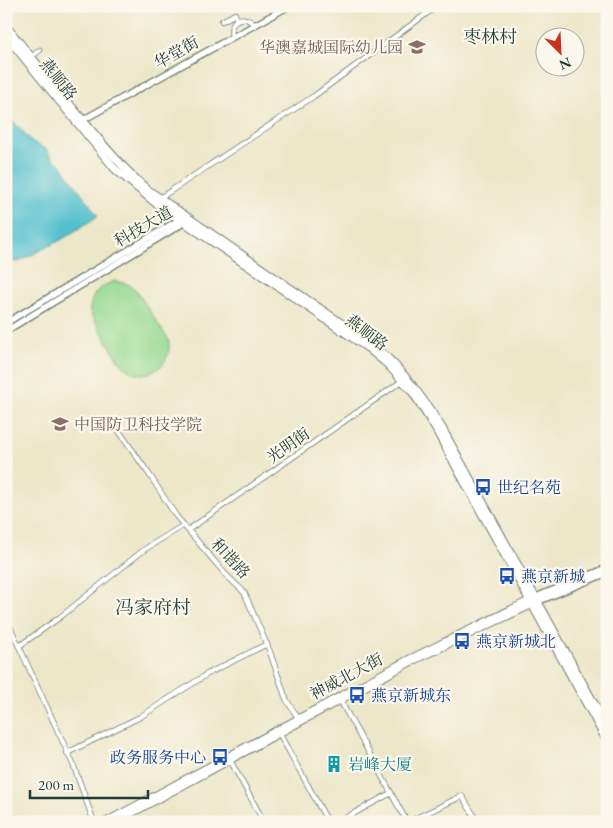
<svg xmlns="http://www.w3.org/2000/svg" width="613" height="828" font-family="'EB Garamond','Noto Serif SC',serif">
<rect width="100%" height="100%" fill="#fbf7ec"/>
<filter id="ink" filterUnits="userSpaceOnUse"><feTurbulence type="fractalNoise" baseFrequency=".02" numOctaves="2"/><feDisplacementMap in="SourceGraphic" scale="10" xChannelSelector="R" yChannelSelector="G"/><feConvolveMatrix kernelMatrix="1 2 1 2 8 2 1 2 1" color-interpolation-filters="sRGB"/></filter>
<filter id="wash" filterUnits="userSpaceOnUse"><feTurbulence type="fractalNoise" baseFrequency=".0096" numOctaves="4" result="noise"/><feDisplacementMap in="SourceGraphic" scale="20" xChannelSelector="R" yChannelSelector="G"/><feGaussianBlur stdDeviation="1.12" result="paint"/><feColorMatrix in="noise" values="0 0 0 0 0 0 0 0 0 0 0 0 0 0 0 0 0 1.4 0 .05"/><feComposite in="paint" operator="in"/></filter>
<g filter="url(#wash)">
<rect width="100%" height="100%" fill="#ede7ca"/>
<path fill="#96d991" stroke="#5a8b62" d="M115 281 128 284 136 290 168 339C171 348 168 358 162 365 158 369 154 371 148 373 127 379 117 358 108 343 102 332 95 322 90 312 90 294 100 286 115 281Z"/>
<path fill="#53c0cd" stroke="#397e80" d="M6 116 21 129 31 141 47 150 52 158 62 166 98 216 61 240 18 262 12 261 6 253Z"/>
</g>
<g filter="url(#ink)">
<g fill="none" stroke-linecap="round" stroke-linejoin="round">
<g stroke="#677868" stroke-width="6">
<g id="minor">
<path d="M222 21 235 14 237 20"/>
<path d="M232 37C228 20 242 12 255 25"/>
<path d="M30 58 40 50"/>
<path d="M160 198 314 96 437 6"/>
<path d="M119 431 151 477 176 516 226 575 244 592 270 652 286 699 298 718"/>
<path d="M188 530 402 381"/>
<path d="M6 618 73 764 94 822"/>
<path d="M19 646 59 618 145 549 184 525"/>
<path d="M340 700 407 822"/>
<path d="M279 733 328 822"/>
<path d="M67 753 140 717 209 673 267 644"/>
<path d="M230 760 264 822"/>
<path d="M338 822 391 793"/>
<path d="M408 822 462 796 478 822"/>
</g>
</g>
<g stroke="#677868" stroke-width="8">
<g id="tertiary">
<path d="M79 122 289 6"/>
<path d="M6 323 182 218"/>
<path d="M6 331 185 222"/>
<path d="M536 597 607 568"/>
<path d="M539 601 607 573"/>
</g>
</g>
<g stroke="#677868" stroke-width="8">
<g id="secondary">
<path d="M105 822 411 658 534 598"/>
<path d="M116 822 413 661 536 603"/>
</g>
</g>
<g stroke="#677868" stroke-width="9">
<g id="primary">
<path d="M6 26C28 53 50 80 72 107 96 136 119 165 148 190L373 345C402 368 422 397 442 428L607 727"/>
<path d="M6 36 115 169 153 201 369 349 387 364 412 391 435 428 607 741"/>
</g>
</g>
<use href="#minor" stroke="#fff" stroke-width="4.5"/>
<use href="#tertiary" stroke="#fff" stroke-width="5.5"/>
<use href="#secondary" stroke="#fff" stroke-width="6"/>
<use href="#primary" stroke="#fff" stroke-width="7"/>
</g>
</g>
<defs>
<g id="school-bare" transform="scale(1.35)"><path d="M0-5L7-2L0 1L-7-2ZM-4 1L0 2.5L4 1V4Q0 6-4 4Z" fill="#8d6e63" stroke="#fbf7ec" stroke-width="2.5" paint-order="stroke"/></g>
<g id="university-bare" transform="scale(1.35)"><path d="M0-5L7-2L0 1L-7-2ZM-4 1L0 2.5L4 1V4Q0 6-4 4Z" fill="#8d6e63" stroke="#fbf7ec" stroke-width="2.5" paint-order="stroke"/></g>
<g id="bus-bare" transform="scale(1.35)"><path d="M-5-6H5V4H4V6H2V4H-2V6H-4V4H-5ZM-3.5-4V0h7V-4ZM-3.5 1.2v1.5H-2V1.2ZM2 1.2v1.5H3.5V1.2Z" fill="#1a4fb4" stroke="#fbf7ec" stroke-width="2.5" paint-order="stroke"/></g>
<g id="building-bare" transform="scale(1.35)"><path d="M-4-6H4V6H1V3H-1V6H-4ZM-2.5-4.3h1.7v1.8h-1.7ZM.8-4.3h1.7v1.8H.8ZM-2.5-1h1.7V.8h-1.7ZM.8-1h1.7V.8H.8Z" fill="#0f9aa8" stroke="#fbf7ec" stroke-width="2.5" paint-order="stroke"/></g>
</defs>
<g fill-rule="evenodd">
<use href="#school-bare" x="417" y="47"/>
<use href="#university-bare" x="60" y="424"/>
<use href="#bus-bare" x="483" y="487"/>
<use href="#bus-bare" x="507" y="576"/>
<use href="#bus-bare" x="462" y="641"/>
<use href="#bus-bare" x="357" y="695"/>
<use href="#bus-bare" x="220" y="757"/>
<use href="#building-bare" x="334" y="764"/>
</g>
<g text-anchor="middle" stroke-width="4.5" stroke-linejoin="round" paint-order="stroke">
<g font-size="16" fill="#785e54" stroke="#fbf7ec" text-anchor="end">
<text x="403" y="53">华澳嘉城国际幼儿园</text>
<text x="74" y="430" text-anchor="start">中国防卫科技学院</text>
</g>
<g font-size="16" fill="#1f3d34" stroke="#fbf7ec">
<text transform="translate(176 52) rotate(-29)" y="6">华堂街</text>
<text transform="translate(59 79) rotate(51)" y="6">燕顺路</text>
<text transform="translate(143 226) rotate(-30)" y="6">科技大道</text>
<text transform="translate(367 332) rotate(37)" y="6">燕顺路</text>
<text transform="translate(288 445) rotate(-35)" y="6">光明街</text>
<text transform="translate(231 558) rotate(47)" y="6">和谐路</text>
<text transform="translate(346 676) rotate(-28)" y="6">神威北大街</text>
</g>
<g font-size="16" fill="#164399" stroke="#fbf7ec" text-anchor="start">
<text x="497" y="493">世纪名苑</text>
<text x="521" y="582">燕京新城</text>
<text x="476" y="647">燕京新城北</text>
<text x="371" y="701">燕京新城东</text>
<text x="206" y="763" text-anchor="end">政务服务中心</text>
</g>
<g font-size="16" fill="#0d838f" stroke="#fbf7ec" text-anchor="start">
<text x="348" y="770">岩峰大厦</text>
</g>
<g font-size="18" fill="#1f3d34" stroke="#fbf7ec">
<text x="490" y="43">枣林村</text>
</g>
<g font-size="19" fill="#1f3d34" stroke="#fbf7ec">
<text x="153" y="614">冯家府村</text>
</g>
</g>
<rect width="613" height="828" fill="none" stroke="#fbf7ec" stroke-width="25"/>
<g transform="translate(560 52) rotate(156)"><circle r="24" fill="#fbf7ec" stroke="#a3ada2"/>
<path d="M0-4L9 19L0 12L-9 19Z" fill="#c8321e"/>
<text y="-8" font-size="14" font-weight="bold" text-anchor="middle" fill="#1f3d34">N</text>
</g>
<path d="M30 790v8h118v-8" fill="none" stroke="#1f3d34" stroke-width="2.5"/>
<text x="38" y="790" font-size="15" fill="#1f3d34" stroke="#fbf7ec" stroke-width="4" paint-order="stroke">200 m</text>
</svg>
